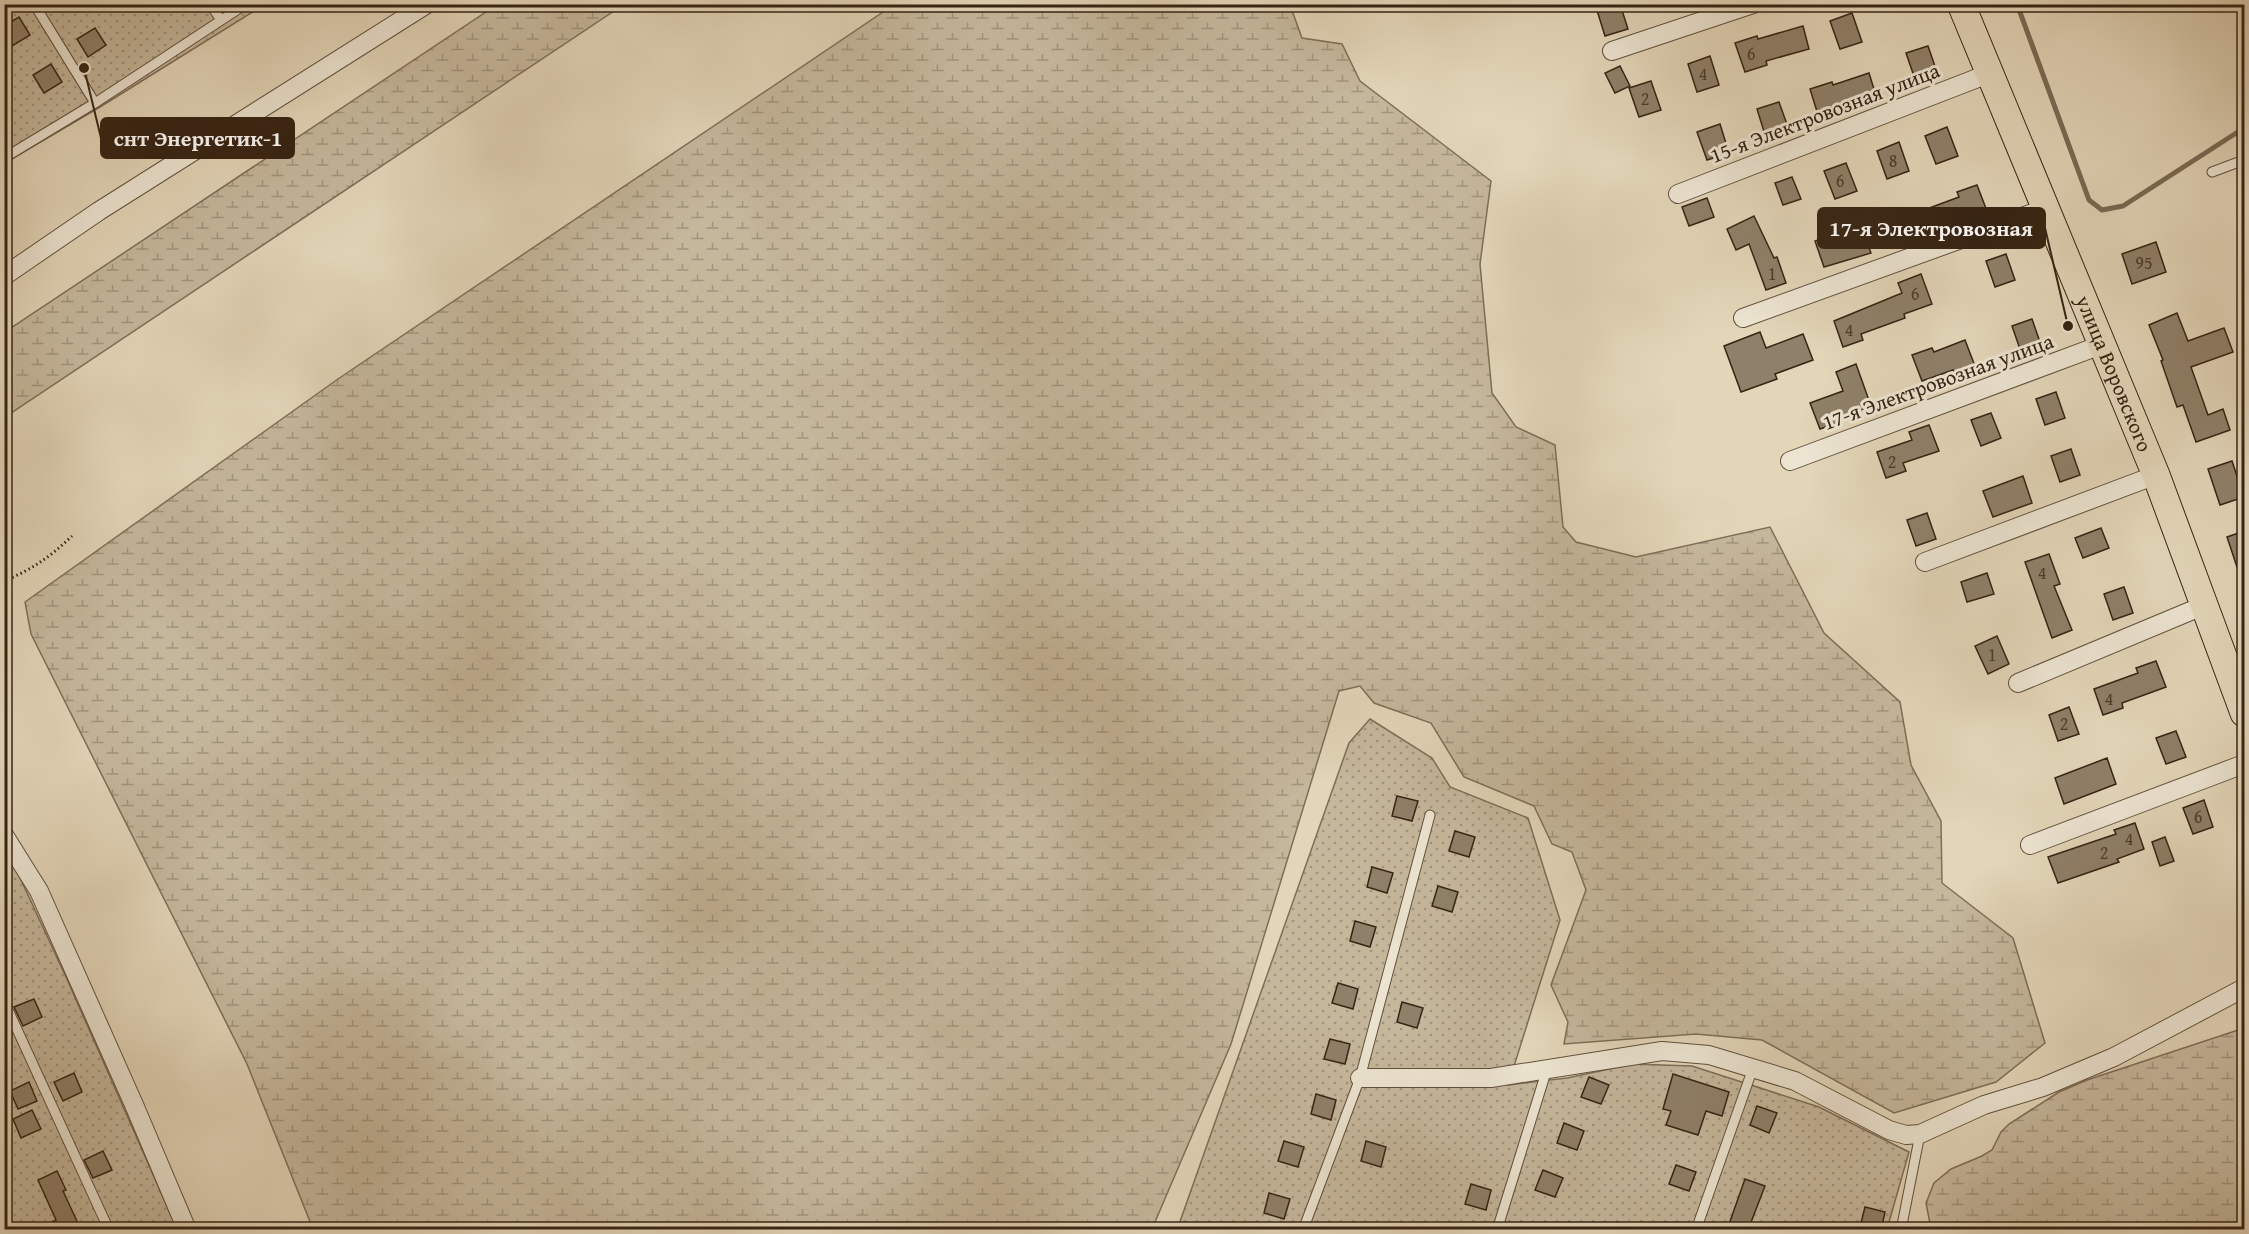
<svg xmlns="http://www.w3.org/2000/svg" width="2249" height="1234" font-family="'Gentium Book Plus',serif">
<defs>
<pattern id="green-dots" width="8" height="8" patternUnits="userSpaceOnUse" patternTransform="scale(1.5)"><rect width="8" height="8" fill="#c5b79c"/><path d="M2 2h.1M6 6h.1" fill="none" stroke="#a1957e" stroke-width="1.8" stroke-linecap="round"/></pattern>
<pattern id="wetland-marsh" width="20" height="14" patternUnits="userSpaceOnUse" patternTransform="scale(1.5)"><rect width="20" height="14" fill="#c5b79c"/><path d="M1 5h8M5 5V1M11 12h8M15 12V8" fill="none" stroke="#a1957e"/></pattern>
</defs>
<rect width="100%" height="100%" fill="#e2d5b8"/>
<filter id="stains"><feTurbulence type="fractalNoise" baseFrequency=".00333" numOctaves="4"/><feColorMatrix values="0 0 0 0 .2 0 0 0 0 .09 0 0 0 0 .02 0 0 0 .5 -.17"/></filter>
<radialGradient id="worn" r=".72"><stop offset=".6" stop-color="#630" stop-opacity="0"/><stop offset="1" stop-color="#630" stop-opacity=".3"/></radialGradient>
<g fill="url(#green-dots)" stroke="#7e6e58" stroke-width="1.5">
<path d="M4 5H264L100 107 5 163Z"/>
<path d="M1370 719 1432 758 1450 787 1528 818 1560 920 1508 1085 1567 1078 1633 1064 1692 1066 1819 1107 1909 1152 1887 1229 1177 1230 1349 743Z"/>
<path d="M4 853 15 867 66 977 177 1229H5Z"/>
</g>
<g fill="url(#wetland-marsh)" stroke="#7e6e58" stroke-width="1.5">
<path d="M498 4 623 5 5 417V332Z"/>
<path d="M895 4 1290 5 1302 38 1342 44 1360 81 1491 181 1480 264 1492 393 1516 427 1555 445 1563 527 1576 542 1636 557 1770 527 1824 633 1900 702 1911 765 1941 821 1942 883 2013 938 2045 1043 1996 1082 1894 1113 1762 1040 1696 1034 1564 1044 1568 1022 1551 985 1586 890 1572 852 1552 844 1534 806 1464 777 1431 723 1374 703 1360 686 1339 691 1231 1044 1152 1229H313L247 1064 31 634 25 602 338 379Z"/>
<path d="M2244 1028V1229H1931L1926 1203 1934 1183 1951 1169 1982 1156 1992 1150 2001 1132 2009 1124 2059 1092 2087 1080Z"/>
</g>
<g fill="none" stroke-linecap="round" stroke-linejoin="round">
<path stroke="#7a6a55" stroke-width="5" d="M2017 4 2089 200 2102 210 2123 206 2244 128"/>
</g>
<g fill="#8f8069" stroke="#362414" stroke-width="1.5">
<path d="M1595 4H1620L1628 29 1605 36Z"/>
<path d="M1852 13 1862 42 1840 49 1830 21Z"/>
<path d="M19 17 30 35 12 46 4 35V26Z"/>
<path d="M1803 26 1809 49 1766 61 1767 65 1745 72 1735 43 1757 36 1758 39Z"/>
<path d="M95 28 106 45 88 57 77 39Z"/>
<path d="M1928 46 1938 75 1916 82 1906 53Z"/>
<path d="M1710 56 1719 85 1697 92 1688 64Z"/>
<path d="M51 64 62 82 44 93 33 75Z"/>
<path d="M1620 66 1630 86 1615 93 1605 73Z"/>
<path d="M1869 73 1878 102 1856 109 1855 106 1819 118 1810 89 1832 82 1833 85Z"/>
<path d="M1651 81 1661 110 1639 117 1629 88Z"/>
<path d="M1779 102 1789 130 1766 138 1757 109Z"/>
<path d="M1720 124 1729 153 1707 160 1697 132Z"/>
<path d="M1947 127 1958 156 1936 164 1925 136Z"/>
<path d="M1899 142 1909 171 1887 179 1877 151Z"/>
<path d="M1846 163 1857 191 1835 199 1824 171Z"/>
<path d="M1792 177 1801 199 1783 205 1775 183Z"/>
<path d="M1977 185 1987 211 1944 227 1946 231 1926 238 1916 213 1959 197 1957 192Z"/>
<path d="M1707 198 1714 217 1689 226 1682 207Z"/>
<path d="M1754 216 1774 258 1777 257 1786 283 1766 290 1749 244 1736 250 1727 229Z"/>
<path d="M1861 227 1871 253 1824 267 1815 241Z"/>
<path d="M2156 242 2166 272 2132 284 2122 254Z"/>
<path d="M2006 254 2015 280 1995 287 1986 261Z"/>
<path d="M1921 274 1932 304 1904 314 1905 318 1861 334 1863 340 1843 347 1834 321 1902 293 1898 283Z"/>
<path d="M2177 313 2188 341 2224 328 2233 352 2191 367 2208 415 2223 409 2230 430 2196 442 2183 405 2177 407 2161 361 2163 360 2149 325Z"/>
<path d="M2032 319 2041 345 2021 352 2012 326Z"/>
<path d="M1760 332 1766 348 1803 334 1813 360 1775 374 1777 379 1741 392 1724 346Z"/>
<path d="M1965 340 1975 366 1955 373 1953 370 1922 381 1912 355 1932 348 1934 352Z"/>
<path d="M1856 364 1871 406 1839 418 1840 422 1820 429 1810 403 1843 391 1836 372Z"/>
<path d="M2056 392 2065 418 2045 425 2036 399Z"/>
<path d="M1991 413 2001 438 1981 446 1971 420Z"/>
<path d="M1929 425 1939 451 1903 463 1906 471 1886 478 1877 452 1912 440 1909 432Z"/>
<path d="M2071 449 2080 475 2060 482 2051 456Z"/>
<path d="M2232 461 2244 497 2220 505 2208 469Z"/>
<path d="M2023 476 2032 503 1993 517 1983 491Z"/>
<path d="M1927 513 1936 539 1916 546 1907 520Z"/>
<path d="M2101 528 2109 548 2083 558 2075 538Z"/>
<path d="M2244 531V582H2242L2227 537Z"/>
<path d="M2049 554 2060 584 2054 586 2072 630 2052 638 2025 562Z"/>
<path d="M1987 573 1994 594 1967 602 1961 582Z"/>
<path d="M2124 587 2133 613 2113 620 2104 594Z"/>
<path d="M1997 636 2009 664 1988 674 1975 646Z"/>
<path d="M2156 661 2166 687 2122 703 2123 708 2103 715 2094 689 2138 673 2136 668Z"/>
<path d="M2069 707 2079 734 2058 741 2049 715Z"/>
<path d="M2176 731 2186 757 2166 764 2156 738Z"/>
<path d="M2107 758 2116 784 2064 804 2055 778Z"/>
<path d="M1397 796 1418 801 1412 821 1392 816Z"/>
<path d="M2204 800 2213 827 2193 834 2183 808Z"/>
<path d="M2135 823 2144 849 2117 859 2119 862 2058 883 2048 857 2116 834 2114 830Z"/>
<path d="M1455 831 1475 837 1469 857 1449 851Z"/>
<path d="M2165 837 2174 861 2160 866 2152 842Z"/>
<path d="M1372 867 1393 873 1387 893 1367 887Z"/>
<path d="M1438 886 1458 892 1452 912 1432 906Z"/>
<path d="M1355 921 1376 927 1370 947 1350 941Z"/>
<path d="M1338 983 1358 989 1353 1009 1332 1003Z"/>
<path d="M34 999 42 1017 23 1026 14 1007Z"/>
<path d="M1402 1002 1423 1008 1417 1028 1397 1022Z"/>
<path d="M1330 1039 1350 1044 1345 1064 1324 1059Z"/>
<path d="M74 1073 82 1092 63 1101 54 1082Z"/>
<path d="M1673 1074 1729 1092 1722 1116 1706 1111 1698 1135 1666 1125 1671 1111 1663 1109Z"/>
<path d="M1589 1077 1609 1085 1601 1104 1581 1097Z"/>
<path d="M29 1082 37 1101 18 1109 10 1091Z"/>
<path d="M1316 1094 1336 1100 1331 1120 1311 1114Z"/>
<path d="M1757 1106 1777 1113 1769 1133 1750 1125Z"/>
<path d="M32 1110 41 1129 21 1138 13 1119Z"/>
<path d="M1564 1123 1584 1131 1577 1150 1557 1143Z"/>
<path d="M1284 1141 1304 1147 1298 1167 1278 1161Z"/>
<path d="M1366 1141 1386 1147 1381 1167 1361 1161Z"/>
<path d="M103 1151 112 1170 93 1178 84 1160Z"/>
<path d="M1676 1165 1696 1172 1689 1191 1669 1184Z"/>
<path d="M1543 1170 1563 1178 1555 1197 1535 1190Z"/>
<path d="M57 1171 66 1190 63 1191 81 1230H34L56 1220 38 1180Z"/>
<path d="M1745 1179 1765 1186 1748 1230H1727Z"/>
<path d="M1471 1184 1491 1190 1486 1210 1465 1204Z"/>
<path d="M1269 1193 1290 1199 1284 1219 1264 1213Z"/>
<path d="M1865 1207 1885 1212 1881 1230 1860 1227Z"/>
</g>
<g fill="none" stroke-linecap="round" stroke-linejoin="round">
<g stroke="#61503d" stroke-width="11">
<g id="lane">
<path d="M34 4 95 103"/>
<path d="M210 4 221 20"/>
<path d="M4 158 95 103 246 4"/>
<path d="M2212 172 2244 160"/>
<path d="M4 1001 109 1230"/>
<path d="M1303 1230 1360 1078 1430 815"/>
<path d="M1497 1230 1547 1069"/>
<path d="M1696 1230 1753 1068"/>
<path d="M1901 1230 1920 1134"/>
</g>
</g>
<g stroke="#61503d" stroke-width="20">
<g id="street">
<path d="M1612 51 1753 4"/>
<path d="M1678 194 1988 74"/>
<path d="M4 276 99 211 427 4"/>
<path d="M1743 318 2044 209"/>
<path d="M1790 461 2101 345"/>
<path d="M1925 562 2156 475"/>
<path d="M2018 683 2205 605"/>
<path d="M4 835 39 891 135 1107 187 1230"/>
<path d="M2030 845 2244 764"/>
<path d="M1360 1078H1491L1662 1051 1709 1055 1795 1081 1889 1130 1906 1135 1920 1134 1984 1105 2043 1087 2114 1057 2244 988"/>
</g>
</g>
<g stroke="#362414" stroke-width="29">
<g id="primary">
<path id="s1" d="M1961 4 2156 475 2244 713"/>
</g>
</g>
<path stroke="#362414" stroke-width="3" stroke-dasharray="1.5 3" stroke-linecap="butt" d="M4 581C33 569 50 557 72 536"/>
<use href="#lane" stroke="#ece4d1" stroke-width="9"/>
<use href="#street" stroke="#ece4d1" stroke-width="18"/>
<use href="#primary" stroke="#e2d5b8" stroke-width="27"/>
</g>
<g text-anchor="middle" stroke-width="6" stroke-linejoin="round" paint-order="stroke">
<g font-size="18" fill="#4c3b29">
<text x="1751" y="60">6</text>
<text x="1703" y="80">4</text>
<text x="1645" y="105">2</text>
<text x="1893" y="167">8</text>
<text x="1840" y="187">6</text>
<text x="2144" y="269">95</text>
<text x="1772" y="280">1</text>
<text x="1915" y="300">6</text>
<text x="1849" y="336">4</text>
<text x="1892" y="468">2</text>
<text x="2042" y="579">4</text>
<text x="1992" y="661">1</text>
<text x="2109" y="705">4</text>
<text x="2064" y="730">2</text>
<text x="2198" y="823">6</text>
<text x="2129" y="845">4</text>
<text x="2104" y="859">2</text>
</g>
<g font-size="21" fill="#362414" stroke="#ece4d1">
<text transform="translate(1825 113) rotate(-21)" y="7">15-я Электровозная улица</text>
<text dy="7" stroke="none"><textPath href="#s1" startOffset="400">улица Воровского</textPath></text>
<text transform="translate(1938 382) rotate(-20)" y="7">17-я Электровозная улица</text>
</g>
</g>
<path fill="none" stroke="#362414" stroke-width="2" d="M84 68L101 138M2068 326L2045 228"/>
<g fill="#362414" stroke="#ece4d1" stroke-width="2">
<circle cx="84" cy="68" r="6"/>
<circle cx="2068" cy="326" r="6"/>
</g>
<g fill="#362414" stroke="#362414" stroke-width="2">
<rect x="101" y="118" width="193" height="40" rx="6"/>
<rect x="1818" y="208" width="227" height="40" rx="6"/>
</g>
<g font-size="22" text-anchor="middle" font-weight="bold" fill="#fff">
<text x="198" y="146">снт Энергетик-1</text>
<text x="1931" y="236">17-я Электровозная</text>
</g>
<rect width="2249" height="1234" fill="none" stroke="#e2d5b8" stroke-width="24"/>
<rect x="6" y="6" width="2237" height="1222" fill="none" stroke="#362414" stroke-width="3"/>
<rect x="12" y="12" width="2225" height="1210" fill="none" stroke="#362414" stroke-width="1.5"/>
<rect width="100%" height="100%" filter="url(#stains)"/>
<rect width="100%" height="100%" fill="url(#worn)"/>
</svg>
